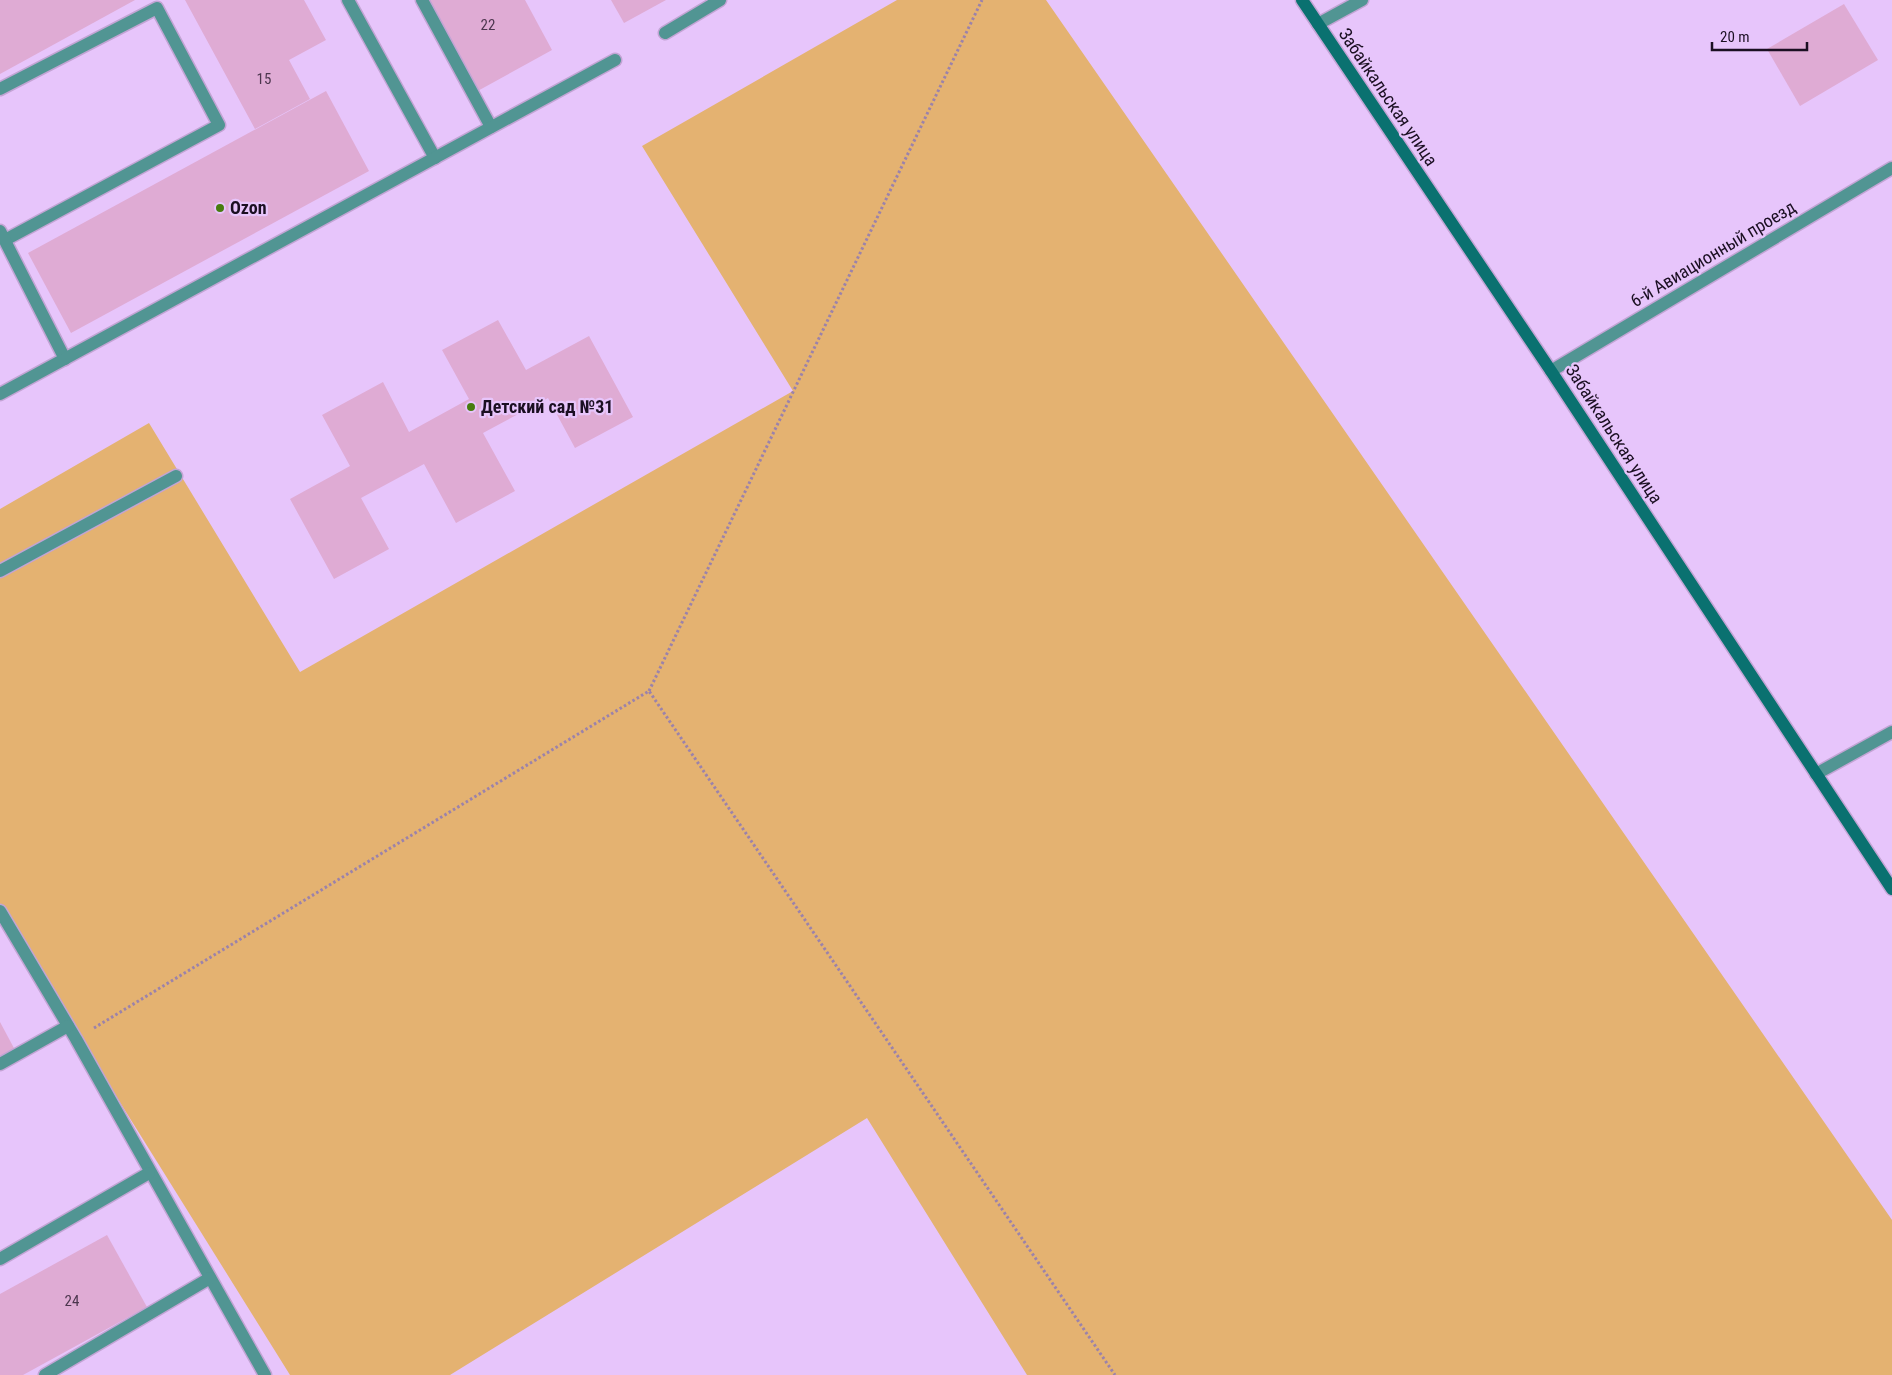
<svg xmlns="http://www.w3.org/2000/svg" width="1892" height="1375" font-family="'Roboto Condensed',sans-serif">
<rect width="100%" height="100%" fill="#e7c5fb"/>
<path fill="#e4b271" d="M897 0H1046L1892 1220V1375H1027L867 1118 450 1375H290L0 910V509L149 423 300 672 793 391 642 146Z"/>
<g fill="#dfabd4">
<path d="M0 0H135L0 74Z"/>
<path d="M185 0H304L326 40 289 60 310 99 255 129Z"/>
<path d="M423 0H525L552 50 474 93Z"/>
<path d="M611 0H666L624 23Z"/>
<path d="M1844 4 1878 60 1800 106 1767 49Z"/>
<path d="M326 91 369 171 71 333 28 253Z"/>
<path d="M498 320 526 370 589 336 633 417 575 448 548 398 483 433 515 491 456 523 424 464 361 498 389 549 334 579 290 499 350 466 322 415 383 382 409 432 469 399 442 350Z"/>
<path d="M0 1022 15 1050 0 1058Z"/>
<path d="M107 1235 147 1307 23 1375H0V1294Z"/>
</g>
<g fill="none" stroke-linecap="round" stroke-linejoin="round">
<g stroke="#c2a4d4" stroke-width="15">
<g id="lane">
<path d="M348 0 435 158"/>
<path d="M422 0 491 127"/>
<path d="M665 33 720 0"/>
<path d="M0 89 157 8 219 125 5 240"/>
<path d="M0 231 65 359"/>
<path d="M0 394 615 60"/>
<path d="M0 571 176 476"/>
<path d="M0 911 76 1039 265 1375"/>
<path d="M0 1064 68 1026"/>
<path d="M0 1259 149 1173"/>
<path d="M45 1375 210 1278"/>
</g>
</g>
<g stroke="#c2a4d4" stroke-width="15">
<g id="street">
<path d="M1318 24 1362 0"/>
<path d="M1551 371 1892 168"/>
<path d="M1816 774 1892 732"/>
</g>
</g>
<g stroke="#c2a4d4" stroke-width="15">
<path id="secondary" d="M1302 0 1551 371 1892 889"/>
</g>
<g stroke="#9b82ab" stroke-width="3" stroke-dasharray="2.5 2.5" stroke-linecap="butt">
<path d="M649 691 982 0"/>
<path d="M94 1028 649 691 1115 1375"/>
</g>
<use href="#lane" stroke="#519593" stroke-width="12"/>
<use href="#street" stroke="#519593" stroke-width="12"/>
<use href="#secondary" stroke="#0a7170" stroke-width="12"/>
</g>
<g fill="#477c0e" stroke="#e7c5fb" stroke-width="2">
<circle cx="220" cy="208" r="5"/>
<circle cx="471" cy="407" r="5"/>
</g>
<g text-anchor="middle" stroke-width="4.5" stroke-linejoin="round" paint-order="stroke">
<g font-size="15" fill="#4c364e">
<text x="488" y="30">22</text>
<text x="264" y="84">15</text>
<text x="72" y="1306">24</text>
</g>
<g font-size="18" fill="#1b0f22" stroke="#e7c5fb">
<text transform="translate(1388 97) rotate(56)" y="6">Забайкальская улица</text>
<text transform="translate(1713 254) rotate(-31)" y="6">6-й Авиационный проезд</text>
<text transform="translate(1614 434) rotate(57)" y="6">Забайкальская улица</text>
</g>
<g font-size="18" font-weight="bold" fill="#1b0f22" stroke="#e7c5fb" text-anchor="start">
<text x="230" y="214">Ozon</text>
<text x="481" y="413">Детский сад №31</text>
</g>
</g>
<path d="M1712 42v8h95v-8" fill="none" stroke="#1b0f22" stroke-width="2.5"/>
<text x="1720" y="42" font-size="15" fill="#1b0f22" stroke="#e7c5fb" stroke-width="4" paint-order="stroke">20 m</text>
</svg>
